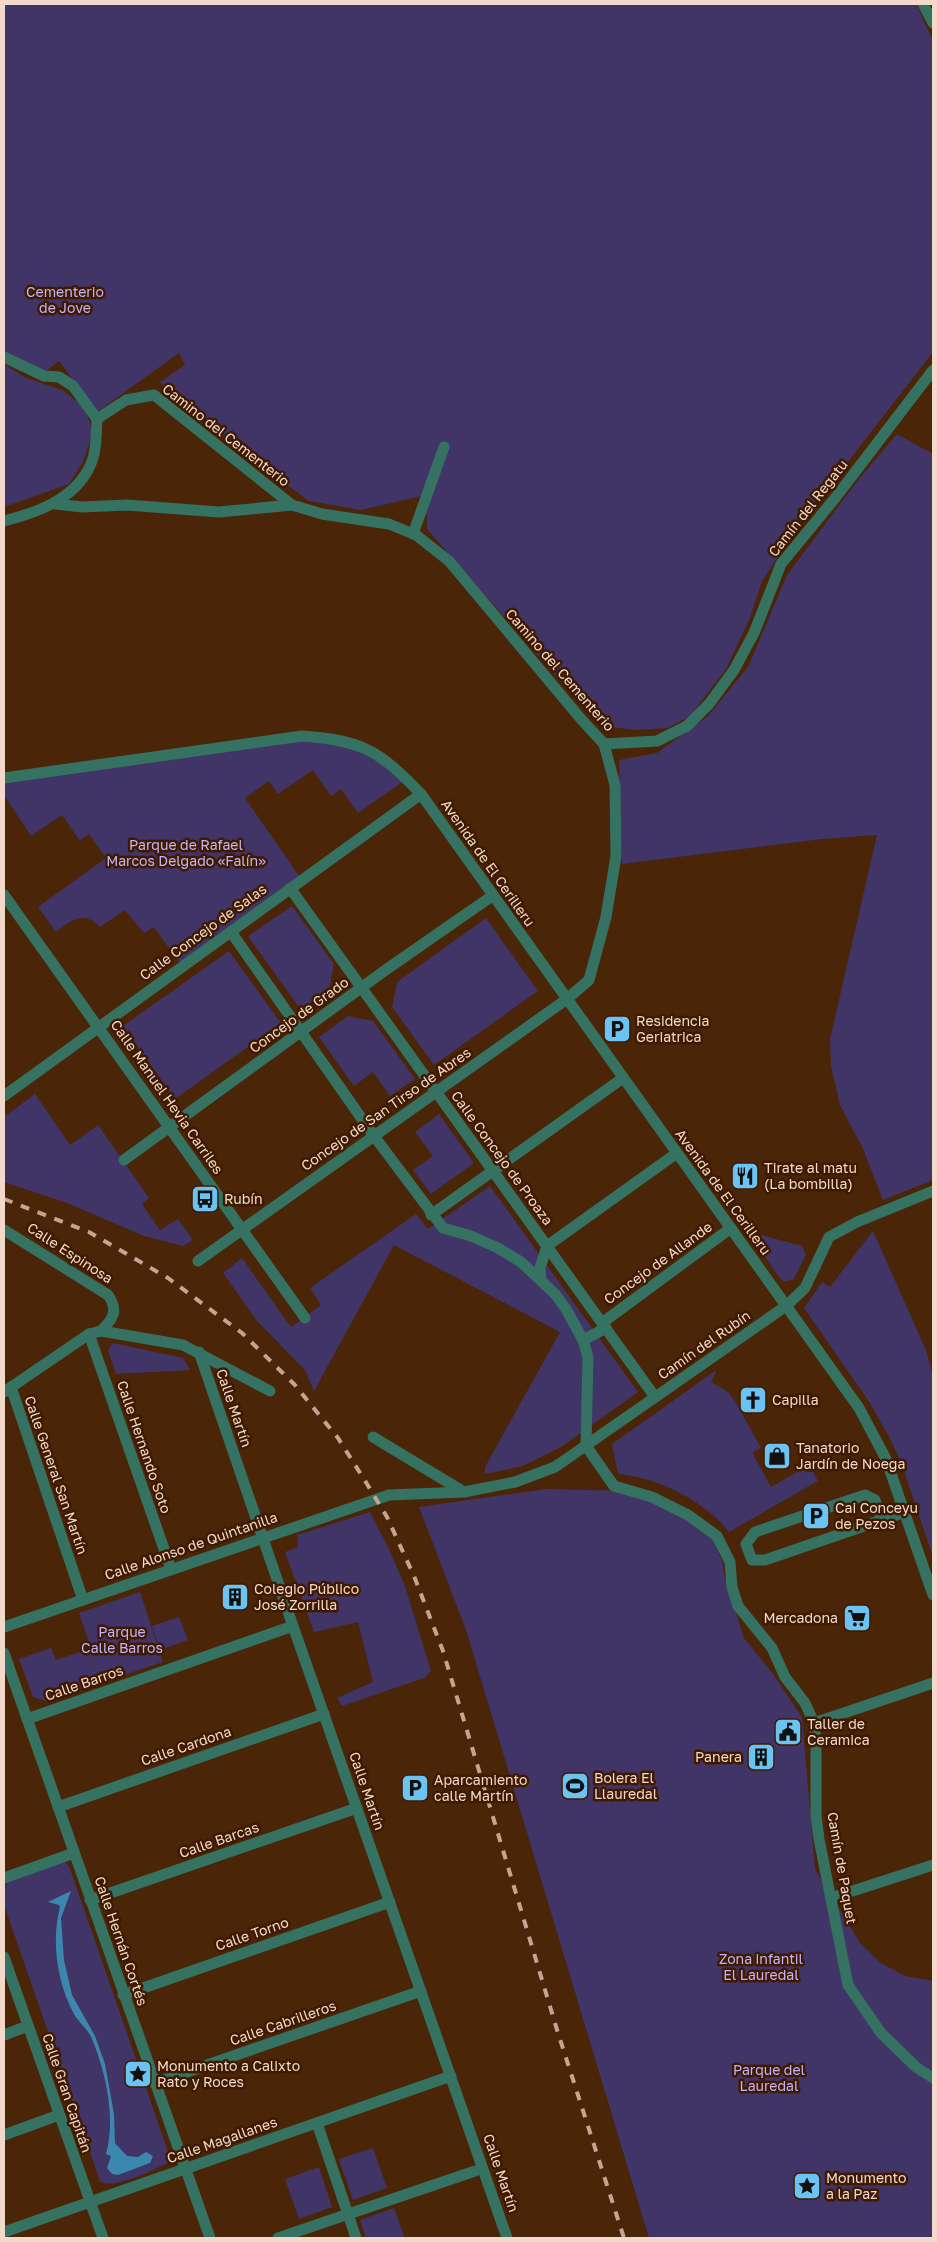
<svg xmlns="http://www.w3.org/2000/svg" width="937" height="2242" font-family="'Golos Text',sans-serif">
<rect width="100%" height="100%" fill="#4a2508"/>
<g fill="#413467">
<path d="M4 4H916L933 41V352L796 529 762 581 750 618 726 669 690 716 668 728 636 730 600 726 427 529 426 495 361 510 309 501 186 411 160 382 185 365 179 353 97 412 59 361 45 372 4 351Z"/>
<path d="M4 364 26 378 62 390 82 405 90 422 92 436 83 462 69 484 4 507Z"/>
<path d="M897 434 933 454V1180L883 1200 863 1149 840 1105 831 1066 830 1039 877 835 822 839 622 864 619 760 657 753 708 716 748 667 787 575 858 480Z"/>
<path d="M302 736 367 748 407 779 358 813 341 789 331 796 313 770 278 794 269 781 245 798 302 880 182 966 154 927 144 933 125 910 100 927C84 910 71 920 56 932L38 907 106 858 89 834 80 841 62 815 31 836 4 795V778Z"/>
<path d="M292 906 334 964 329 989 301 1010 248 936Z"/>
<path d="M486 918 538 991 434 1065 392 1007 397 982Z"/>
<path d="M229 951 281 1023 175 1099 123 1026Z"/>
<path d="M348 1016 373 1021 415 1079 390 1096 373 1072 354 1086 319 1037Z"/>
<path d="M35 1094 70 1145 98 1125 149 1198 142 1204 160 1230 178 1219 193 1240 183 1246 144 1236 67 1203 4 1182V1117Z"/>
<path d="M439 1114 474 1163 431 1194 413 1170 433 1156 415 1132Z"/>
<path d="M490 1186 638 1392 561 1447 523 1466 485 1474V1467L560 1332 394 1245 314 1391 305 1370 257 1321 223 1273 242 1258 291 1327 321 1305 310 1288 416 1214 428 1229Z"/>
<path d="M873 1231 926 1350 933 1376V1557L901 1462 889 1437 870 1403 804 1308 822 1282 830 1287Z"/>
<path d="M757 1234 802 1246 806 1255 794 1279 784 1282 779 1277 753 1239Z"/>
<path d="M113 1343 183 1358 190 1370 116 1374 108 1350Z"/>
<path d="M715 1371 716 1372 711 1382 728 1392 735 1401 761 1448 753 1452 754 1456 771 1487 809 1465 818 1481 729 1532C705 1501 657 1477 618 1474L612 1444Z"/>
<path d="M546 1489 632 1491 711 1532 723 1564 724 1575 744 1638 773 1674 802 1717 815 1869 860 1943 881 1963 905 1976 933 1981V2238H649L466 1630 419 1507Z"/>
<path d="M370 1512 389 1549 405 1586 431 1671 424 1678 342 1706 337 1698 373 1682 358 1622 314 1632 285 1552 298 1547 297 1535Z"/>
<path d="M140 1592 163 1662 45 1701 33 1697 19 1659 51 1648 56 1660 91 1648 79 1613Z"/>
<path d="M179 1617 188 1640 160 1650 152 1626Z"/>
<path d="M64 1862 69 1866 170 2157 168 2163C154 2169 113 2191 100 2181L4 1905V1892L7 1882Z"/>
<path d="M373 2148 387 2188 353 2200 339 2159Z"/>
<path d="M319 2167 332 2207 299 2219 285 2179Z"/>
<path d="M394 2208 405 2238H366L360 2220Z"/>
</g>
<path fill="#3c87ad" d="M71 1891 61 1918 64 1960 72 1995 95 2036 105 2064 114 2114 115 2143 127 2156 138 2157 146 2152 153 2156 150 2163 118 2175 112 2174 107 2168 111 2156 106 2154C116 2118 106 2073 92 2039 88 2029 79 2023 74 2014 57 1982 51 1942 60 1907L59 1905 48 1902Z"/>
<g fill="none" stroke-linecap="round" stroke-linejoin="round">
<g stroke="#357261" stroke-width="11">
<path d="M923 4 933 23"/>
<path d="M4 357 44 376 59 377 73 386 97 419"/>
<path d="M55 504 82 507 127 505 219 512 292 505"/>
<path d="M4 521C36 513 73 500 89 468 97 453 96 435 97 419L126 400 154 395 292 505 322 514 389 524 416 535 449 561 581 719 604 744 615 785 616 856 606 917 589 980 567 999 198 1261"/>
<path d="M413 534 444 447"/>
<path d="M604 744 657 741 687 726 709 704 734 670 754 633 781 564 836 497 933 370"/>
<path d="M4 778 302 736C362 740 380 751 421 794L859 1408 886 1459 933 1595"/>
<path d="M290 888 655 1397"/>
<path d="M4 895 305 1318"/>
<path d="M231 932 374 1136 443 1228 471 1236 498 1248 521 1262 555 1294 566 1309 583 1340 588 1357 586 1446 614 1486 652 1497 688 1515 717 1536 730 1562 732 1587 738 1606 772 1648 785 1677 805 1703 814 1723 816 1741V1816L819 1839 848 1985 881 2033 916 2067 933 2078"/>
<path d="M4 1096 421 794"/>
<path d="M124 1160 387 969 492 896"/>
<path d="M431 1215 623 1078"/>
<path d="M4 1230 108 1295C119 1311 113 1319 101 1331"/>
<path d="M547 1246 677 1153"/>
<path d="M541 1280 540 1268 547 1246"/>
<path d="M602 1323 731 1228"/>
<path d="M89 1334 171 1569"/>
<path d="M583 1340 606 1328"/>
<path d="M199 1352 293 1626 507 2238"/>
<path d="M11 1387 83 1600"/>
<path d="M4 1392 89 1334 101 1331 183 1345 270 1391"/>
<path d="M373 1437 464 1492"/>
<path d="M882 1520 875 1500 865 1495 755 1532 746 1544 752 1560H765L905 1512"/>
<path d="M4 1627 389 1495 464 1492 515 1482 555 1467 786 1306 805 1288 829 1237 857 1222 933 1191"/>
<path d="M4 1653 210 2238"/>
<path d="M27 1719 293 1626"/>
<path d="M814 1723 933 1683"/>
<path d="M58 1807 324 1714"/>
<path d="M4 1878 74 1853"/>
<path d="M831 1898 933 1865"/>
<path d="M90 1900 357 1808"/>
<path d="M4 1957 103 2238"/>
<path d="M123 1995 390 1902"/>
<path d="M4 2035 28 2026"/>
<path d="M155 2083 421 1991"/>
<path d="M317 2123 356 2238"/>
<path d="M4 2135 59 2115"/>
<path d="M4 2232 451 2076"/>
<path d="M278 2238 475 2171"/>
</g>
<path stroke="#c2a693" stroke-width="4" stroke-dasharray="9 9" stroke-linecap="butt" d="M4 1199 89 1232 168 1278 242 1333 294 1384 338 1438 367 1484 387 1517 414 1576 443 1651 558 2033 624 2238"/>
</g>
<defs>
<g id="parking-square" transform="scale(1.4375)"><rect x="-9" y="-9" width="18" height="18" rx="4" fill="#6ac3f1" stroke="#3f1a00"/><path d="M-3.5-5.5H1a3.5 3.5 0 0 1 0 7H-1V5.5H-3.5ZM-1-3.4V-.6H.8a1.4 1.4 0 0 0 0-2.8Z" fill="#111"/></g>
<g id="restaurant-square" transform="scale(1.4375)"><rect x="-9" y="-9" width="18" height="18" rx="4" fill="#6ac3f1" stroke="#3f1a00"/><path d="M-5-6h1v4h1v-4h1v4h1v-4h1v5L-1.5 .5V6h-2V.5L-5-1ZM5-6V6H3V1.5H1.5Q1.5-4 5-6Z" fill="#111"/></g>
<g id="bus-square" transform="scale(1.4375)"><rect x="-9" y="-9" width="18" height="18" rx="4" fill="#6ac3f1" stroke="#3f1a00"/><path d="M-5-6H5V4H4V6H2V4H-2V6H-4V4H-5ZM-3.5-4V0h7V-4ZM-3.5 1.2v1.5H-2V1.2ZM2 1.2v1.5H3.5V1.2Z" fill="#111"/></g>
<g id="church-square" transform="scale(1.4375)"><rect x="-9" y="-9" width="18" height="18" rx="4" fill="#6ac3f1" stroke="#3f1a00"/><path d="M-1.2-6h2.4v3.5h3.3v2.4h-3.3V6h-2.4V-.1h-3.3v-2.4h3.3Z" fill="#111"/></g>
<g id="shop-square" transform="scale(1.4375)"><rect x="-9" y="-9" width="18" height="18" rx="4" fill="#6ac3f1" stroke="#3f1a00"/><path d="M-5-2.5h2.3a2.7 3.5 0 0 1 5.4 0H5L5.5 6h-11ZM-1.5-2.5h3a1.5 2.3 0 0 0-3 0Z" fill="#111"/></g>
<g id="building-square" transform="scale(1.4375)"><rect x="-9" y="-9" width="18" height="18" rx="4" fill="#6ac3f1" stroke="#3f1a00"/><path d="M-4-6H4V6H1V3H-1V6H-4ZM-2.5-4.3h1.7v1.8h-1.7ZM.8-4.3h1.7v1.8H.8ZM-2.5-1h1.7V.8h-1.7ZM.8-1h1.7V.8H.8Z" fill="#111"/></g>
<g id="supermarket-square" transform="scale(1.4375)"><rect x="-9" y="-9" width="18" height="18" rx="4" fill="#6ac3f1" stroke="#3f1a00"/><path d="M-6-5.5h2.5l.6 2H6L4.5 2H-2.5L-4.4-4H-6ZM-1.5 3.2a1.3 1.3 0 1 0 .1 0ZM3 3.2a1.3 1.3 0 1 0 .1 0Z" fill="#111"/></g>
<g id="civic-square" transform="scale(1.4375)"><rect x="-9" y="-9" width="18" height="18" rx="4" fill="#6ac3f1" stroke="#3f1a00"/><path d="M-.6-6.5H3V-4.5H.6V-3L4-1V1h2V6H-6V1h2V-1L-.6-3ZM-1.2 2.5V6h2.4V2.5Z" fill="#111"/></g>
<g id="stadium-square" transform="scale(1.4375)"><rect x="-9" y="-9" width="18" height="18" rx="4" fill="#6ac3f1" stroke="#3f1a00"/><path d="M0-5a6.5 5 0 1 0 0 10a6.5 5 0 1 0 0-10ZM-3.5-1.8h7v3.6h-7Z" fill="#111"/></g>
<g id="sight-square" transform="scale(1.4375)"><rect x="-9" y="-9" width="18" height="18" rx="4" fill="#6ac3f1" stroke="#3f1a00"/><path d="M0-6L1.8-2.2L6-1.7L2.9 1.2L3.7 5.4L0 3.3L-3.7 5.4L-2.9 1.2L-6-1.7L-1.8-2.2Z" fill="#111"/></g>
</defs>
<g fill-rule="evenodd">
<use href="#parking-square" x="617" y="1029"/>
<use href="#restaurant-square" x="745" y="1176"/>
<use href="#bus-square" x="205" y="1199"/>
<use href="#church-square" x="753" y="1400"/>
<use href="#shop-square" x="777" y="1456"/>
<use href="#parking-square" x="816" y="1516"/>
<use href="#building-square" x="235" y="1597"/>
<use href="#supermarket-square" x="857" y="1618"/>
<use href="#civic-square" x="788" y="1732"/>
<use href="#building-square" x="761" y="1757"/>
<use href="#stadium-square" x="575" y="1786"/>
<use href="#parking-square" x="415" y="1788"/>
<use href="#sight-square" x="138" y="2074"/>
<use href="#sight-square" x="807" y="2186"/>
</g>
<g text-anchor="middle" stroke-width="5" stroke-linejoin="round" paint-order="stroke">
<g font-size="14" fill="#c2b4fa" stroke="#3f1a00">
<text x="65" y="297">Cementerio<tspan x="65" dy="16">de Jove</tspan></text>
<text x="186" y="850">Parque de Rafael<tspan x="186" dy="16">Marcos Delgado «Falín»</tspan></text>
<text x="122" y="1637">Parque<tspan x="122" dy="16">Calle Barros</tspan></text>
<text x="761" y="1964">Zona infantil<tspan x="761" dy="16">El Lauredal</tspan></text>
<text x="769" y="2075">Parque del<tspan x="769" dy="16">Lauredal</tspan></text>
</g>
<g font-size="14" fill="#f2d9ca" stroke="#3f1a00">
<text transform="translate(226 435) rotate(38)" y="5">Camino del Cementerio</text>
<text transform="translate(808 508) rotate(-52)" y="5">Camín del Regatu</text>
<text transform="translate(560 670) rotate(49)" y="5">Camino del Cementerio</text>
<text transform="translate(488 863) rotate(55)" y="5">Avenida de El Cerilleru</text>
<text transform="translate(203 932) rotate(-36)" y="5">Calle Concejo de Salas</text>
<text transform="translate(299 1015) rotate(-36)" y="5">Concejo de Grado</text>
<text transform="translate(167 1097) rotate(55)" y="5">Calle Manuel Hevia Carriles</text>
<text transform="translate(386 1109) rotate(-35)" y="5">Concejo de San Tirso de Abres</text>
<text transform="translate(502 1158) rotate(54)" y="5">Calle Concejo de Proaza</text>
<text transform="translate(723 1192) rotate(54)" y="5">Avenida de El Cerilleru</text>
<text transform="translate(70 1253) rotate(33)" y="5">Calle Espinosa</text>
<text transform="translate(658 1263) rotate(-36)" y="5">Concejo de Allande</text>
<text transform="translate(704 1345) rotate(-35)" y="5">Camín del Rubín</text>
<text transform="translate(234 1408) rotate(71)" y="5">Calle Martín</text>
<text transform="translate(144 1447) rotate(71)" y="5">Calle Hernando Soto</text>
<text transform="translate(56 1475) rotate(71)" y="5">Calle General San Martín</text>
<text transform="translate(191 1546) rotate(-19)" y="5">Calle Alonso de Quintanilla</text>
<text transform="translate(84 1683) rotate(-19)" y="5">Calle Barros</text>
<text transform="translate(186 1746) rotate(-19)" y="5">Calle Cardona</text>
<text transform="translate(367 1791) rotate(71)" y="5">Calle Martín</text>
<text transform="translate(219 1840) rotate(-19)" y="5">Calle Barcas</text>
<text transform="translate(842 1868) rotate(80)" y="5">Camín de Paquet</text>
<text transform="translate(252 1934) rotate(-19)" y="5">Calle Torno</text>
<text transform="translate(121 1941) rotate(71)" y="5">Calle Hernán Cortés</text>
<text transform="translate(283 2023) rotate(-19)" y="5">Calle Cabrilleros</text>
<text transform="translate(67 2093) rotate(71)" y="5">Calle Gran Capitán</text>
<text transform="translate(222 2140) rotate(-19)" y="5">Calle Magallanes</text>
<text transform="translate(501 2173) rotate(71)" y="5">Calle Martín</text>
</g>
<g font-size="14" fill="#f2d9ca" stroke="#3f1a00" text-anchor="start">
<text x="636" y="1026">Residencia<tspan x="636" dy="16">Geriatrica</tspan></text>
<text x="764" y="1173">Tirate al matu<tspan x="764" dy="16">(La bombilla)</tspan></text>
<text x="224" y="1204">Rubín</text>
<text x="772" y="1405">Capilla</text>
<text x="796" y="1453">Tanatorio<tspan x="796" dy="16">Jardín de Noega</tspan></text>
<text x="835" y="1513">Cai Conceyu<tspan x="835" dy="16">de Pezos</tspan></text>
<text x="254" y="1594">Colegio Público<tspan x="254" dy="16">José Zorrilla</tspan></text>
<text x="838" y="1623" text-anchor="end">Mercadona</text>
<text x="807" y="1729">Taller de<tspan x="807" dy="16">Ceramica</tspan></text>
<text x="742" y="1762" text-anchor="end">Panera</text>
<text x="594" y="1783">Bolera El<tspan x="594" dy="16">Llauredal</tspan></text>
<text x="434" y="1785">Aparcamiento<tspan x="434" dy="16">calle Martín</tspan></text>
<text x="157" y="2071">Monumento a Calixto<tspan x="157" dy="16">Rato y Roces</tspan></text>
<text x="826" y="2183">Monumento<tspan x="826" dy="16">a la Paz</tspan></text>
</g>
</g>
<rect width="937" height="2242" fill="none" stroke="#f2d9ca" stroke-width="10"/>
</svg>
